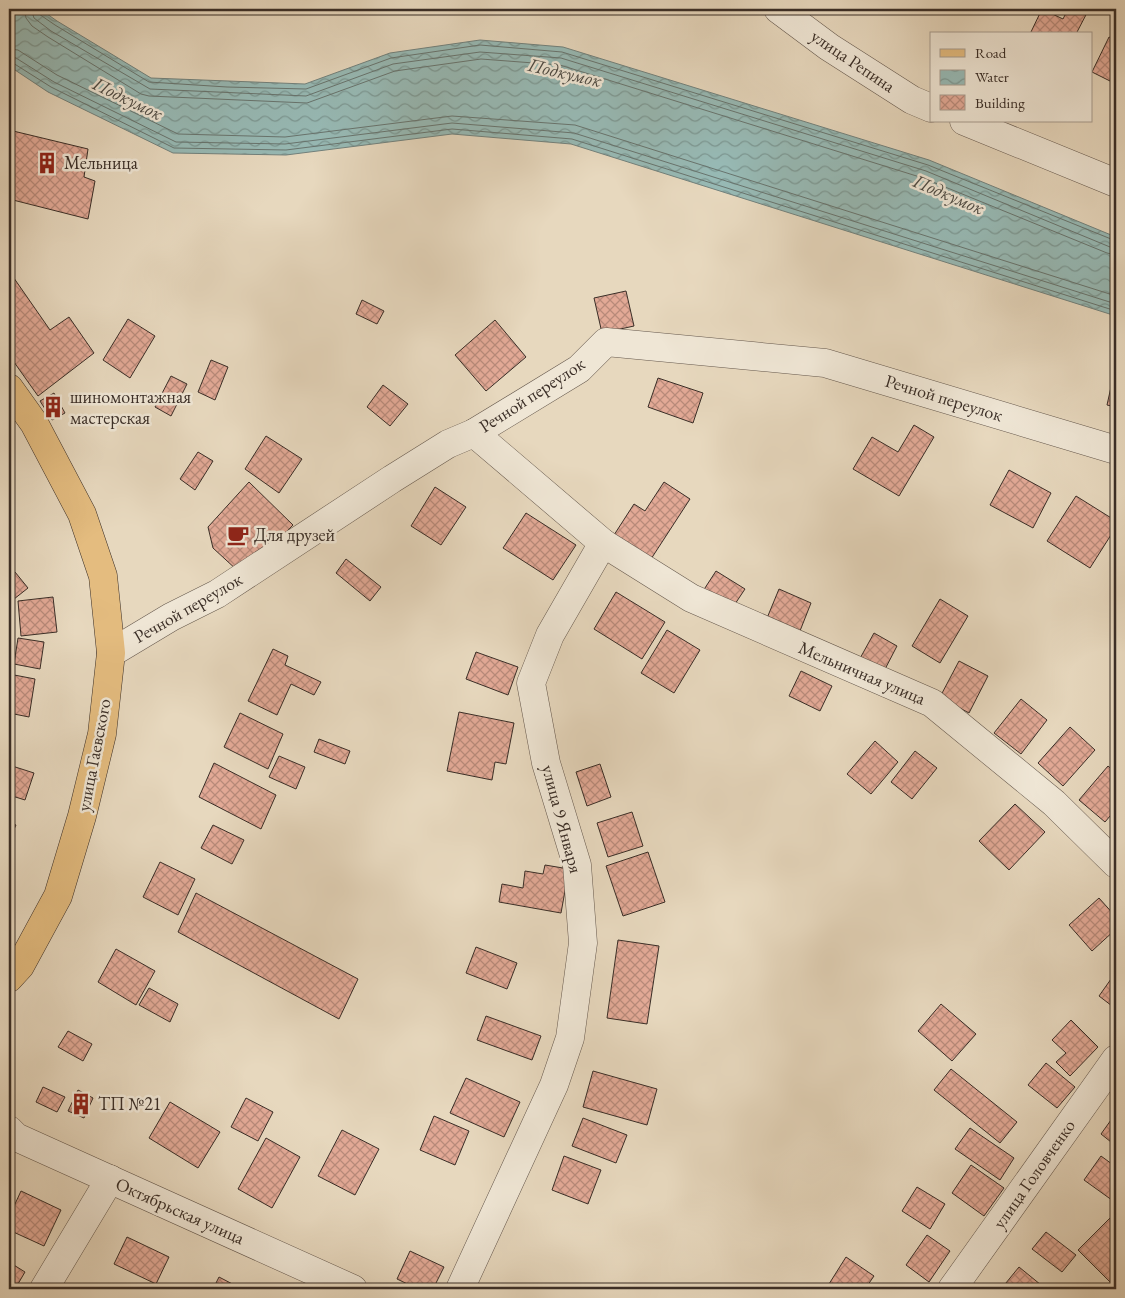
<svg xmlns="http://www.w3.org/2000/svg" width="1125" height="1298" font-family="'EB Garamond',serif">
<defs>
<pattern id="water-waves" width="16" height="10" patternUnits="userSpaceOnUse" patternTransform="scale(1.25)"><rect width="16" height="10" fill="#97b9b4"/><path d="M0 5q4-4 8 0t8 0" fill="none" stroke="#7c9792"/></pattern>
<pattern id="building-cross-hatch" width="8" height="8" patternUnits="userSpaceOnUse" patternTransform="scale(1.25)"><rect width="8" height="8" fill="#e2a996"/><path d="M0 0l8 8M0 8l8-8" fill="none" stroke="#b88a7a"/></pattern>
</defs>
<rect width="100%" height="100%" fill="#e7d8be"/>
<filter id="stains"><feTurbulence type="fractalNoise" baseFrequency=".004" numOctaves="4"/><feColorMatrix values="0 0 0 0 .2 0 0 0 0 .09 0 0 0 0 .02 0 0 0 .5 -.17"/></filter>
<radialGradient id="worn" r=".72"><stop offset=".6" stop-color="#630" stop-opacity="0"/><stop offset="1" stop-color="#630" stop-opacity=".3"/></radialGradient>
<path fill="url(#water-waves)" stroke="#72817c" d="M9 9H40L57 21 151 78 305 84 390 53 480 40 563 47 929 160 1116 237V316L571 144 452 134 286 155 173 153 48 92 9 66Z"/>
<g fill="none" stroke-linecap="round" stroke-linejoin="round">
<g stroke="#68746e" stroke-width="1">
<path d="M24 9 26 18 32 26 48 37 141 94 149 96 307 103 395 71 481 59 560 65 923 178 1107 253 1116 255"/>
<path d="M31 9 34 18 51 31 150 89 306 96 393 64 480 52 561 58 926 171 1110 247H1116"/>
<path d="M38 9 39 14 55 25 149 82 227 87 306 89 391 58 480 45 562 52 928 165 1116 241"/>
<path d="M9 49 18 50 57 75 178 134 285 137 452 116 575 125 1116 296"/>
<path d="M9 56 16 58 54 82 176 142 285 144 452 123 574 133 1116 304"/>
<path d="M9 62 13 63 51 87 174 148 286 150 452 129 572 139 1116 311"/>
</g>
</g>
<g fill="url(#building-cross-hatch)" stroke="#3a2e27">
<path d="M1042 9 1063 19 1068 9H1089L1076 34H1030Z"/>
<path d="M1109 37 1116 40V84L1092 72Z"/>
<path d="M9 130 88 149 84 177 95 181 88 219 9 199Z"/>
<path d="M9 271 50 330 69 317 94 353 38 396 9 355Z"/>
<path d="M626 291 634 326 602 333 594 298Z"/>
<path d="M362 300 384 311 377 324 356 314Z"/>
<path d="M128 319 155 336 130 378 103 360Z"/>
<path d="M495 320 526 357 486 391 455 355Z"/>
<path d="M211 360 228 367 215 400 198 392Z"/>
<path d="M171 376 187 384 171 416 155 407Z"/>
<path d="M658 378 703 393 693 423 648 407Z"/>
<path d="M1113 378H1116V407L1107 405Z"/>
<path d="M383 385 408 404 390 426 367 407Z"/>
<path d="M54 393 65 413 52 420 40 401Z"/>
<path d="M914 425 934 437 899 496 853 469 872 437 898 452Z"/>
<path d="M266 436 302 459 279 493 245 469Z"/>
<path d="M198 452 213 461 195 490 180 479Z"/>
<path d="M1009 470 1051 493 1033 528 990 505Z"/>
<path d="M249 482 293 525 250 569 238 571 213 548 208 527Z"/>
<path d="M664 482 690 499 651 559 614 535 634 504 645 511Z"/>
<path d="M435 487 466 507 441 545 411 526Z"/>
<path d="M1076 496 1116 521V527L1090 568 1047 541Z"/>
<path d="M526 513 576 545 553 580 503 548Z"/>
<path d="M346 559 381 587 370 601 336 573Z"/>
<path d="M716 571 745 589 731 610 703 591Z"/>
<path d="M15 572 28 588 9 603V576Z"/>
<path d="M779 589 811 603 798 636 765 623Z"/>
<path d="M616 592 665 622 642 659 594 629Z"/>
<path d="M53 597 57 632 21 636 18 601Z"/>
<path d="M940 599 968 616 940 663 912 646Z"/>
<path d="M667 630 700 650 674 693 641 673Z"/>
<path d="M874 633 897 646 882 675 858 662Z"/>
<path d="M18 638 44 642 40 669 14 664Z"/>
<path d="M273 649 288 656 285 665 321 682 314 695 291 684 277 715 248 701Z"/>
<path d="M476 652 518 667 508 695 466 679Z"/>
<path d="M959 661 988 676 969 713 940 697Z"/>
<path d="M801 671 832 686 820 711 789 696Z"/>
<path d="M9 674 35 679 29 717 9 713Z"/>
<path d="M1021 699 1047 720 1021 754 994 733Z"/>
<path d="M459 712 514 723 506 764 495 762 492 780 447 771Z"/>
<path d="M240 713 283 734 268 769 224 747Z"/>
<path d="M1070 727 1095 750 1063 786 1038 763Z"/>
<path d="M319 739 350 751 345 764 314 752Z"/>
<path d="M875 741 898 762 871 794 847 774Z"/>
<path d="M915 751 937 768 912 799 891 782Z"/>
<path d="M279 756 305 767 296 789 269 777Z"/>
<path d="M214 763 276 795 261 829 199 797Z"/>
<path d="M600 764 611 797 587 806 576 772Z"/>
<path d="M9 765 34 773 25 800 9 795Z"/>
<path d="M1108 766 1116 773V809L1105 822 1079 800Z"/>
<path d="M1015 804 1045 832 1009 870 979 841Z"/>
<path d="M632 812 643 846 608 857 597 823Z"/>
<path d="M9 822 16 825 9 840Z"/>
<path d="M213 825 244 840 232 864 201 848Z"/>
<path d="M648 852 665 902 623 916 606 866Z"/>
<path d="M160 862 195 879 178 915 143 897Z"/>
<path d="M545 865 569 869 561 913 499 902 502 884 523 888 525 871 543 874Z"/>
<path d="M196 893 358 979 339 1019 178 932Z"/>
<path d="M1099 898 1116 917V929L1092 951 1069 925Z"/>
<path d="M618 940 659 946 647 1024 607 1018Z"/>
<path d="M476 947 517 963 507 989 466 973Z"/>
<path d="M116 949 155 971 136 1005 98 982Z"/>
<path d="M1116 972V1009L1099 996Z"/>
<path d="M149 988 178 1004 170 1022 139 1005Z"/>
<path d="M941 1004 976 1034 952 1061 918 1031Z"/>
<path d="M486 1016 541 1036 532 1060 477 1040Z"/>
<path d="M1071 1020 1098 1047 1070 1076 1056 1062 1066 1053 1052 1040Z"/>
<path d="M68 1031 92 1044 83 1061 58 1047Z"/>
<path d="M1046 1063 1075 1087 1057 1108 1028 1085Z"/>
<path d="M951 1069 1017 1122 1000 1143 934 1090Z"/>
<path d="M593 1071 657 1089 647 1125 583 1107Z"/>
<path d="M466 1078 520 1102 504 1137 450 1113Z"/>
<path d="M43 1087 65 1097 57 1112 36 1102Z"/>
<path d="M78 1090 93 1098 84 1118 68 1111Z"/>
<path d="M246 1098 273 1112 258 1141 231 1127Z"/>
<path d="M170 1102 220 1132 198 1168 149 1138Z"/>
<path d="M1116 1113V1146L1101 1134Z"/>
<path d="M434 1116 469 1131 455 1165 420 1150Z"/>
<path d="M583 1118 627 1135 616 1163 572 1146Z"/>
<path d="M970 1128 1014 1158 1000 1180 955 1149Z"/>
<path d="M342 1130 379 1149 355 1195 318 1176Z"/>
<path d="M266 1138 300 1157 272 1208 238 1189Z"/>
<path d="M564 1156 601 1170 588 1204 552 1190Z"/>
<path d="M1101 1156 1116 1167V1203L1084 1180Z"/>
<path d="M971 1165 1004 1188 984 1216 952 1193Z"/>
<path d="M917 1187 945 1204 930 1229 902 1211Z"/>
<path d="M21 1191 61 1210 44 1246 9 1230V1217Z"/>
<path d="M1114 1214 1116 1216V1288L1078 1250Z"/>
<path d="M1046 1232 1076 1255 1062 1272 1032 1249Z"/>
<path d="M927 1235 950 1251 929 1282 906 1265Z"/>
<path d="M127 1237 169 1257 156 1284 114 1264Z"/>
<path d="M410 1251 444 1267 433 1289H418L397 1279Z"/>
<path d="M846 1257 874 1276 865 1289H837L829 1284Z"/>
<path d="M9 1262 25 1272 15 1289H9Z"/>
<path d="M1019 1267 1046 1289H1001Z"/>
<path d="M219 1277 242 1289H213Z"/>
</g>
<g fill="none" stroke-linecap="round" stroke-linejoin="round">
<g stroke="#65584d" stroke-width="29">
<g id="minor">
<path d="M778 9 829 47 912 100 931 108"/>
<path d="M964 121 1116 183"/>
<path d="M603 543 691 598 932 703 1054 803 1116 864"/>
<path d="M111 653 171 617 217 594 392 479 448 444 474 433 579 369 606 342 825 363 1116 450"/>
<path d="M9 1130 16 1137 353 1289"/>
<path d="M44 1289 110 1179"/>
<path d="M460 1289 554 1085 570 1038 583 943 577 865 546 763 531 683 550 635 603 543 474 433"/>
<path d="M952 1289 1116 1059"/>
</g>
</g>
<g stroke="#3a2e27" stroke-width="29">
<path id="major" d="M9 388 34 423 82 514 103 576 111 653 102 734 82 816 58 896 20 966 9 978"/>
</g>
<use href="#minor" stroke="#efe6d5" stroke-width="28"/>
<use href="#major" stroke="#e4bc7f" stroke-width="28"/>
</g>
<defs>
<g id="building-bare" transform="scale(1.725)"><path d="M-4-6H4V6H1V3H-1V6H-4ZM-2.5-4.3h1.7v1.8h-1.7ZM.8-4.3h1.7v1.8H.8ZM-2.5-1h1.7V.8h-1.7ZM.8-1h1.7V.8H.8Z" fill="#8f2418" stroke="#efe6d5" stroke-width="2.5" paint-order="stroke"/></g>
<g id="cafe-bare" transform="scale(1.725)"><path d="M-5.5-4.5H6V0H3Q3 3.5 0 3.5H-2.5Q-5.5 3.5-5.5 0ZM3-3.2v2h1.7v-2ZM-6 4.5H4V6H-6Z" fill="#8f2418" stroke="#efe6d5" stroke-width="2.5" paint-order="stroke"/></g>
</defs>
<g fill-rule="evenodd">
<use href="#building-bare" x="47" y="163"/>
<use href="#building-bare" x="53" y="407"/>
<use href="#cafe-bare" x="238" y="535"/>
<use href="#building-bare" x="81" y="1104"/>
</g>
<g text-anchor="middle" stroke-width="5" stroke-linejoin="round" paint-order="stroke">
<g font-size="18" fill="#3a2e27" stroke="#efe6d5">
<text transform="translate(853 61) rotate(34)" y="6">улица Репина</text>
<text transform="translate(532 395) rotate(-33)" y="6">Речной переулок</text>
<text transform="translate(944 398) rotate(17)" y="6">Речной переулок</text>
<text transform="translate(188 608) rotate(-30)" y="6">Речной переулок</text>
<text transform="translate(862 673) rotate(23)" y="6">Мельничная улица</text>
<text transform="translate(94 755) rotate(-79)" y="6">улица Гаевского</text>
<text transform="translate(562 819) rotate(75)" y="6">улица 9 Января</text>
<text transform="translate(1034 1174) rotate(-55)" y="6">улица Головченко</text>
<text transform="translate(180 1211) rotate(24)" y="6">Октябрьская улица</text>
</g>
<g font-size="18" fill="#3a2e27" stroke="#efe6d5" text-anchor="start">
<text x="64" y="169">Мельница</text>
<text x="70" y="403">шиномонтажная<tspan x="70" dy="21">мастерская</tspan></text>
<text x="254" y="541">Для друзей</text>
<text x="98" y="1110">ТП №21</text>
</g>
<g font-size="19" font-style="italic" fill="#4d4a43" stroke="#efe6d5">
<text transform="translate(565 72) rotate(13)" y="7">Подкумок</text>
<text transform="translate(128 98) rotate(26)" y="7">Подкумок</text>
<text transform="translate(949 194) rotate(23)" y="7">Подкумок</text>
</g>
</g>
<rect width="1125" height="1298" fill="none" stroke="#e7d8be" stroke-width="30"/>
<rect x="10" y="10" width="1105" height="1278" fill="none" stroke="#3a2e27" stroke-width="2.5"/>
<rect x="15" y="15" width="1095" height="1268" fill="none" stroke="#3a2e27"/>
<rect x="930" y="32" width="162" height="90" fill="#efe6d5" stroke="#a79c8f"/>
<rect x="940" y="49" width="25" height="8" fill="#e4bc7f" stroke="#a79c8f"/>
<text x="975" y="58" font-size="15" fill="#3a2e27">Road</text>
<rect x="940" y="70" width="25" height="15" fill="url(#water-waves)" stroke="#a79c8f"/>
<text x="975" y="82" font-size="15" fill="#3a2e27">Water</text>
<rect x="940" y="95" width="25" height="15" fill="url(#building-cross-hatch)" stroke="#a79c8f"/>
<text x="975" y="108" font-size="15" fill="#3a2e27">Building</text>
<rect width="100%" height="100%" filter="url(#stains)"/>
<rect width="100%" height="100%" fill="url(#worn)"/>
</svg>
